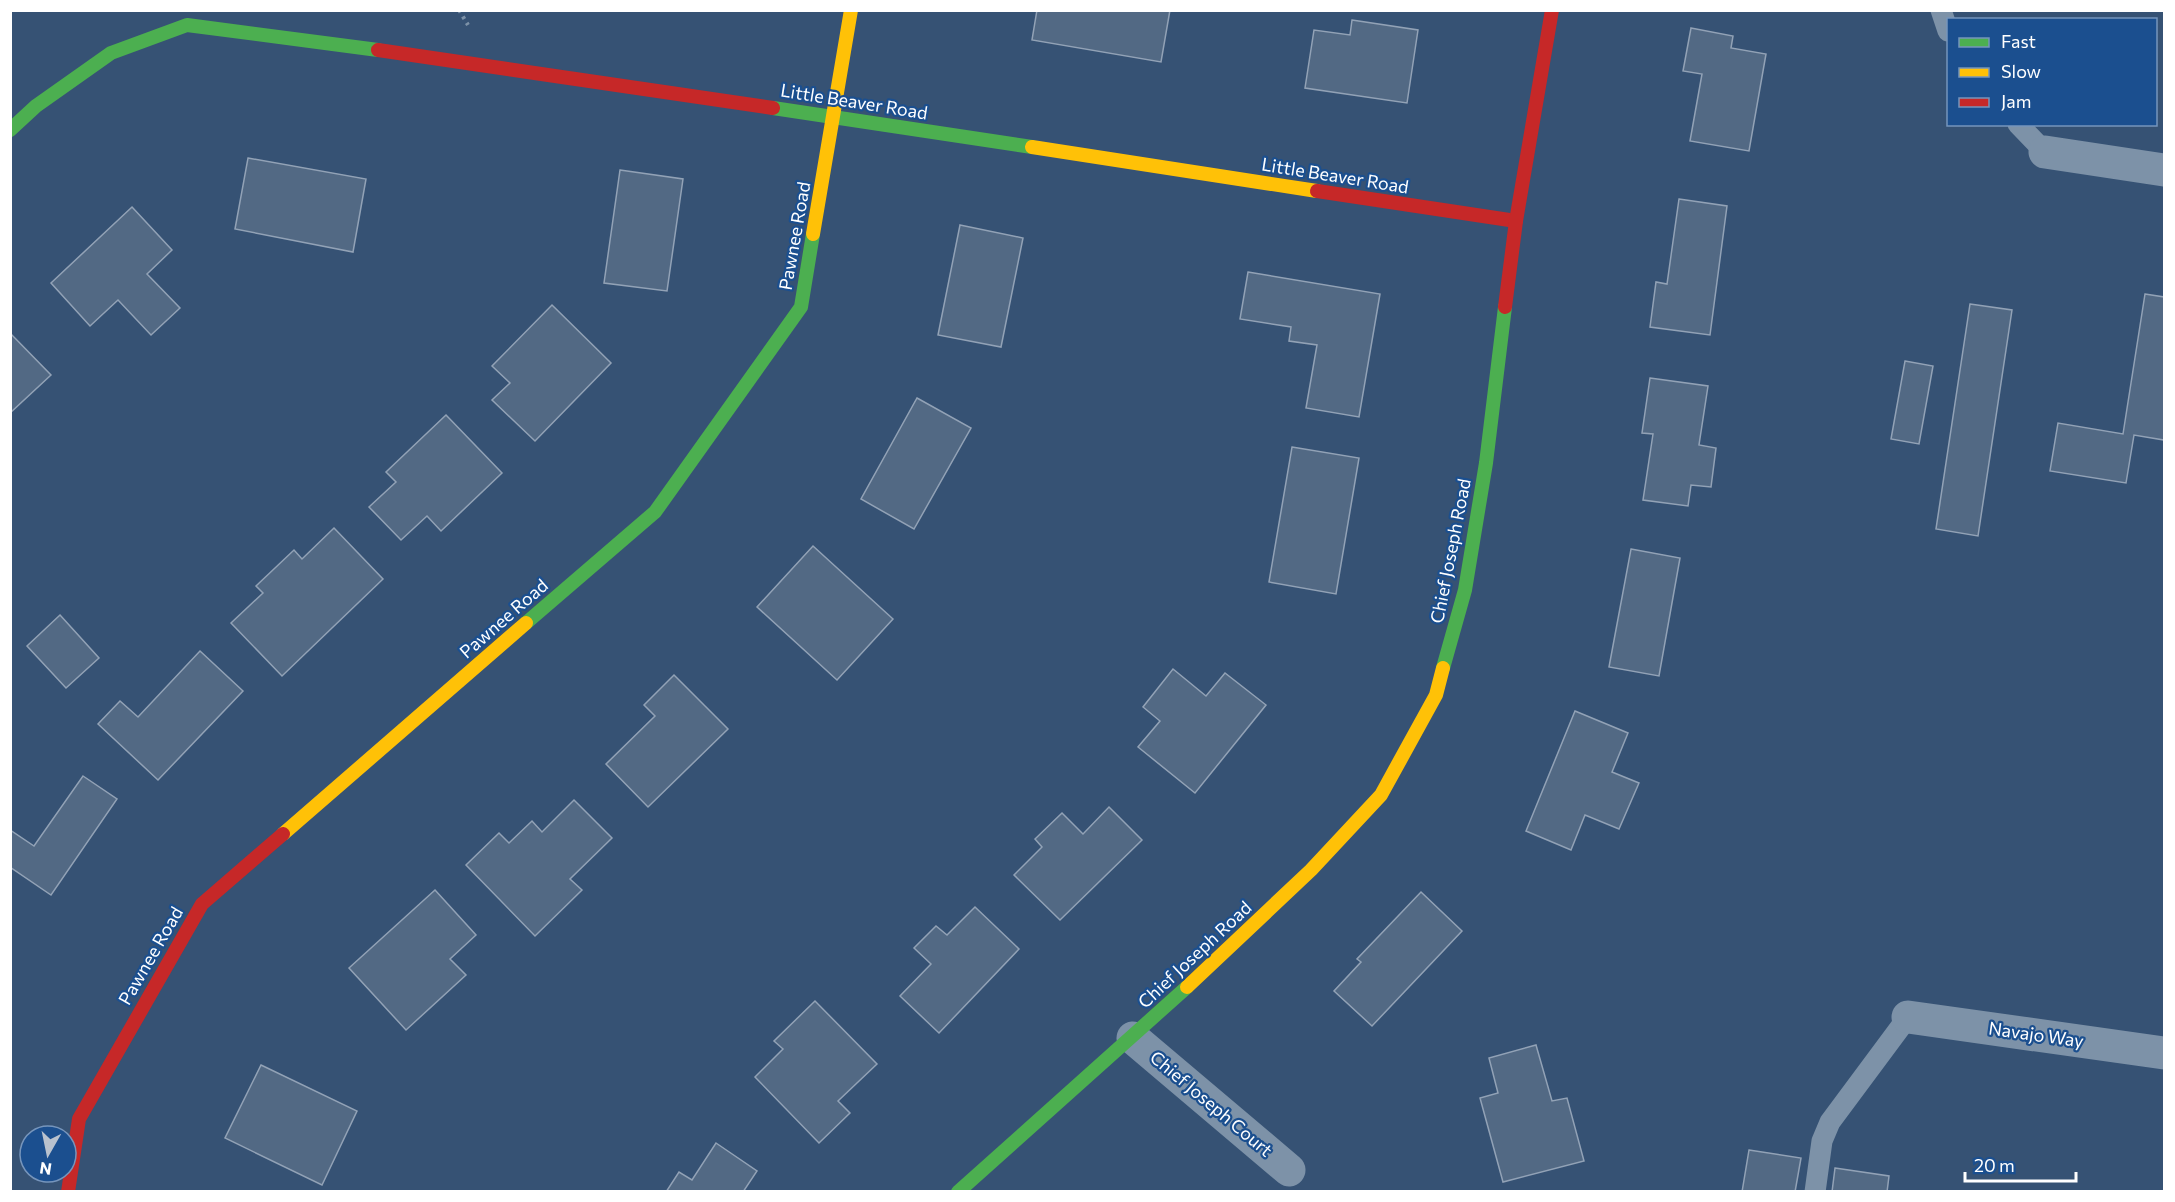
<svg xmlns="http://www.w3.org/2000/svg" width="2175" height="1202" font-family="Commissioner,sans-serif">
<rect width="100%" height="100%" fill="#365274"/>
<g fill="#526984" stroke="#92a2b6" stroke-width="1.5">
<path d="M1037 10H1170L1161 62 1032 40Z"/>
<path d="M1352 20 1418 30 1407 103 1305 88 1314 30 1350 35Z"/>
<path d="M1691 28 1733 36 1731 48 1766 54 1749 151 1690 141 1702 74 1683 71Z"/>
<path d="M248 158 366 179 353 252 235 229Z"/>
<path d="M620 170 683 179 667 291 604 283Z"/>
<path d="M1679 199 1727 206 1710 335 1650 327 1656 282 1667 284Z"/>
<path d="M132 207 172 250 147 274 180 308 151 335 118 300 90 326 51 283Z"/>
<path d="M960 225 1023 238 1001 347 938 335Z"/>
<path d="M1248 272 1380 294 1359 417 1306 408 1317 345 1289 341 1291 327 1240 319Z"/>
<path d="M2145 294 2164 297V440L2134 435 2126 483 2050 471 2058 423 2123 434Z"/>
<path d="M1970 304 2012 310 1978 536 1936 529Z"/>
<path d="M552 305 611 363 535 441 492 400 510 383 492 366Z"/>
<path d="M10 333 51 375 10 413Z"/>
<path d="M1905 361 1933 366 1919 444 1891 439Z"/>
<path d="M1650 378 1708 386 1699 445 1716 448 1711 487 1691 485 1688 506 1643 500 1653 434 1642 433Z"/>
<path d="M917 398 971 428 914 529 861 499Z"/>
<path d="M446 415 502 473 441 531 427 516 401 540 369 507 396 482 386 472Z"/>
<path d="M1292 447 1359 458 1336 594 1269 582Z"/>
<path d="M334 528 383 579 282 676 231 623 263 593 256 586 294 550 302 559Z"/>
<path d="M813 546 893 619 837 680 757 607Z"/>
<path d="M1631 549 1680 558 1659 676 1609 667Z"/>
<path d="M60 615 99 658 66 688 27 646Z"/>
<path d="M200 651 243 691 158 780 98 724 120 701 138 717Z"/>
<path d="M1173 669 1206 696 1225 673 1266 705 1195 793 1138 747 1160 721 1143 707Z"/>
<path d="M674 675 728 729 648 807 606 764 655 716 644 705Z"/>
<path d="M1575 711 1628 733 1612 772 1639 783 1619 829 1585 815 1571 850 1526 831Z"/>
<path d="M83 776 117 799 51 895 10 867V830L34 846Z"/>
<path d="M574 800 612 838 570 879 582 890 535 936 466 865 499 833 509 843 532 821 542 832Z"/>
<path d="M1109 807 1142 840 1060 920 1014 875 1042 847 1035 839 1062 813 1083 834Z"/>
<path d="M435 890 476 935 450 959 466 975 406 1030 349 968Z"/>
<path d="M1421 892 1462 931 1372 1026 1334 991 1361 962 1357 959Z"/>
<path d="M975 907 1019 949 939 1033 900 996 931 964 914 948 936 926 947 935Z"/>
<path d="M815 1001 877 1064 838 1101 850 1113 819 1143 755 1077 783 1049 774 1041Z"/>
<path d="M1536 1045 1552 1101 1567 1098 1584 1161 1503 1182 1480 1098 1498 1093 1489 1058Z"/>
<path d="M261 1065 357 1111 322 1185 225 1138Z"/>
<path d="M716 1143 757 1171 743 1192H666L679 1172 692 1180Z"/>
<path d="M1749 1150 1801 1158 1795 1192H1742Z"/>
<path d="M1835 1168 1889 1176 1887 1192H1832Z"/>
</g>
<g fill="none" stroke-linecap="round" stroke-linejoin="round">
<path stroke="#7d92a8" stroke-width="4" stroke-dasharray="3 4.5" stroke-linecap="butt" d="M459 10 468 25"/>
<g stroke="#7d92a8" stroke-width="21">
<path d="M1941 10 1948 31"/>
<path d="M2018 124 2045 152"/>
<path d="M1815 1192 1822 1141 1830 1122 1908 1017"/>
</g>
<g stroke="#7d92a8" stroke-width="33">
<path d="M2045 152 2164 170"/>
<path d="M1908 1017 2164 1053"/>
<path d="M1133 1038 1289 1170"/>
</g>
<g stroke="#4caf50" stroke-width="14">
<path d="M773 108 1032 147"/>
<path d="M10 130 36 106 111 53 187 25 378 50"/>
<path d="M526 623 655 512 801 307 813 234"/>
<path d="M1443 668 1465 590 1486 463 1505 307"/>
<path d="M958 1192 1187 987"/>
</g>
<g stroke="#ffc107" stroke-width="14">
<path d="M1032 147 1317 191"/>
<path d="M813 234 851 10"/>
<path d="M283 834 526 623"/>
<path d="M1187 987 1311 870 1381 795 1436 695 1443 668"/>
</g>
<g stroke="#c62828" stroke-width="14">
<path d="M378 50 773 108"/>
<path d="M1317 191 1516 221"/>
<path d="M1505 307 1516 221 1552 10"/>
<path d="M68 1192 79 1119 202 904 283 834"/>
</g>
</g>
<g text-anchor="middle" stroke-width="4.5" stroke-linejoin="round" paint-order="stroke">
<g font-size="18" fill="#fff" stroke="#1b4f8f">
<text transform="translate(854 102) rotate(9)" y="6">Little Beaver Road</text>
<text transform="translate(1335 176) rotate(9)" y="6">Little Beaver Road</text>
<text transform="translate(795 236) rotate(-80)" y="6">Pawnee Road</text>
<text transform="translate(1451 551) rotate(-79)" y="6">Chief Joseph Road</text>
<text transform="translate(504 619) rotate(-41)" y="6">Pawnee Road</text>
<text transform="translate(1195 955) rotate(-43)" y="6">Chief Joseph Road</text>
<text transform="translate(151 956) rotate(-60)" y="6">Pawnee Road</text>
<text transform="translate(2036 1035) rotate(8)" y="6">Navajo Way</text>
<text transform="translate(1211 1104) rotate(40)" y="6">Chief Joseph Court</text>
</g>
</g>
<rect width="2175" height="1202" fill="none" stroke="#ffffff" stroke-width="24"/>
<rect x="1947" y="18" width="210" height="108" fill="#1b4f8f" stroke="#7695bc" stroke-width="1.5"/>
<rect x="1959" y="38" width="30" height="9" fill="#4caf50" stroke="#7695bc" stroke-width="1.5"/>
<text x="2001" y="48" font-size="18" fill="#ffffff">Fast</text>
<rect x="1959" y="68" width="30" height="9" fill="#ffc107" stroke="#7695bc" stroke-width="1.5"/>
<text x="2001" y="78" font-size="18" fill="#ffffff">Slow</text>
<rect x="1959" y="98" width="30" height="9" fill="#c62828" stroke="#7695bc" stroke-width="1.5"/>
<text x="2001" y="108" font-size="18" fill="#ffffff">Jam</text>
<g transform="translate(48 1154) rotate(189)"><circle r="28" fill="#1b4f8f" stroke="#7695bc" stroke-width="1.5"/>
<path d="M0-4.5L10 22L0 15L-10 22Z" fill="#b9c2ce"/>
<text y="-9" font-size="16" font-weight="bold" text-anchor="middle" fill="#ffffff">N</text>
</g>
<path d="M1965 1172v9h111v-9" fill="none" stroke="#ffffff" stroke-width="3"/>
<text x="1974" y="1172" font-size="18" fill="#ffffff" stroke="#1b4f8f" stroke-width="4.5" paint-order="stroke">20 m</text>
</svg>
